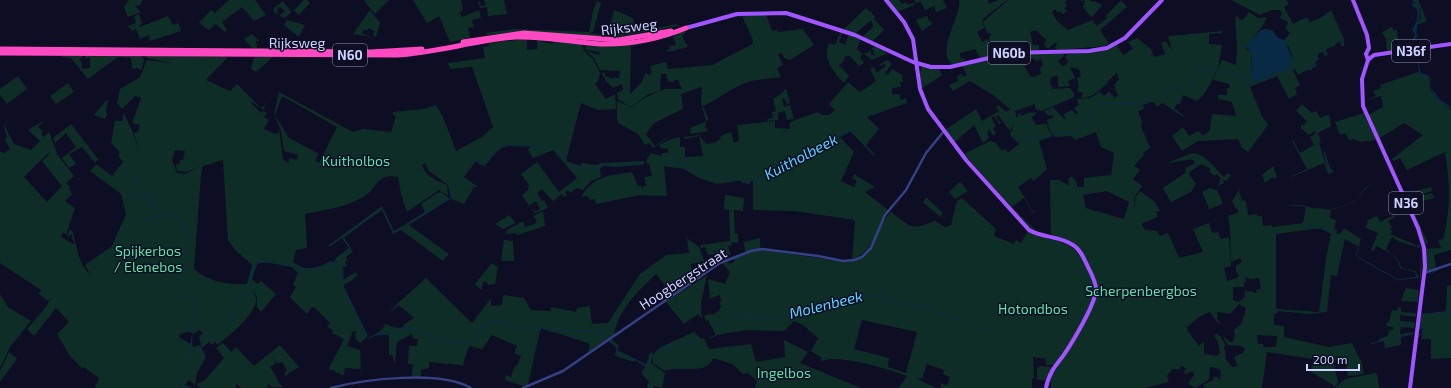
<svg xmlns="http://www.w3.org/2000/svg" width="1451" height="388" font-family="'Exo 2',sans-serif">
<rect width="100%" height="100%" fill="#0d0d23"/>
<g fill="#0f2d27" fill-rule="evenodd">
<path d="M129 0H143L140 5 135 6 141 12 128 17 124 7Z"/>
<path d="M229 0H255L266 15 254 21 242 7 222 22 227 30 225 32 216 24 209 30 199 23 211 10 215 13Z"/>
<path d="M304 0H307L310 3 299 15 294 10Z"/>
<path d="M365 0H389L375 14 364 1Z"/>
<path d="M413 0H461L463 10 459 12 462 17 479 10 481 18 472 20 474 27 468 28 470 38 450 42 439 16 427 23Z"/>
<path d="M484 0H504L507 14 488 16 487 7 480 8 478 2 480 1 481 6 485 5Z"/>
<path d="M888 0H899L902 4 906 2 907 5 913 3 914 5 897 12Z"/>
<path d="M914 0H943L947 8 936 12 934 6 925 10 920 1 917 3Z"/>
<path d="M959 0H988L989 4 998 0H1007L984 18 982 22 984 28 977 32 982 42 988 39 993 54 980 58 975 49 960 53 961 59 964 58 965 62 952 64C935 51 963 13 959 0Z"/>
<path d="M1008 0H1066L1065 3 1067 6 1064 8 1067 10 1063 14 1060 11 1058 13 1055 9 1052 12 1057 21 1068 30 1092 20 1097 26 1107 18 1106 16 1121 0 1127 7 1100 30 1109 44 1104 46 1058 50 1055 48 1057 43H1055L1048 49 1044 45 1046 40 1036 30 1030 32 1033 45H1039V50L1007 51 1001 43 992 46 989 39 991 33H987L983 22Z"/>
<path d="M1078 0H1089L1093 2 1094 1 1102 5 1095 14 1091 17 1083 7 1085 1Z"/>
<path d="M1231 0H1286L1289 4 1284 7 1293 24 1307 17 1310 22 1322 17 1331 10 1344 39V46H1341L1340 41 1335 43V46L1326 49 1328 55 1325 56 1323 52 1317 54 1319 60 1315 62 1317 66 1312 68V70H1307L1298 75 1296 69 1293 70 1300 85 1295 88 1297 94 1289 99 1277 76 1250 87 1262 116 1268 125 1248 152 1242 148 1238 139 1198 141 1182 151 1172 136 1183 127 1189 136 1198 131 1203 136 1210 130 1212 114 1236 116 1232 102 1218 99V95H1227V88H1229L1230 84 1213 80 1222 60 1236 65 1237 46 1235 18 1237 16 1242 21 1249 12 1258 18 1267 17C1262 31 1252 36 1246 48L1252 53 1251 64 1254 81 1290 67C1296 60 1290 47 1284 40L1290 33 1285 28 1288 22 1280 18 1282 13 1280 10H1272L1260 15Z"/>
<path d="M1415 0H1418L1427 21 1417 25 1421 17 1420 9 1414 5Z"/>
<path d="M283 1 291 12 285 18 279 16 285 11 280 7 277 9 278 15 274 12V8Z"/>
<path d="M597 1 601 3 593 32 589 33 603 35 607 38 526 31 488 35 486 33 516 29 589 32 593 11Z"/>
<path d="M866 8 870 12 873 8 871 12 875 17 874 19 884 30 873 41 863 36 873 27 872 21H870L856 33 844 29Z"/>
<path d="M370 10 380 23 376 37 373 35 374 31 369 28 368 30H363L362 34 375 38 353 34Z"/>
<path d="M614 10 633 18 636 32 677 24 679 26 615 37 614 30H609Z"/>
<path d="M139 14 142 24 139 26 140 27 168 16 173 25 178 23 181 31 150 41 149 35 140 39 136 29 132 31 128 26 136 23 134 16Z"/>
<path d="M766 14 772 31 777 30 778 32 803 29 814 45 790 60 785 59 782 53 778 54 783 65 777 68 781 77C769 79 755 79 745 83 730 89 718 100 703 106L709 120 706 121 701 103 702 87 681 94 683 109 654 123 646 134 655 146 666 138 691 134 690 128 705 122 706 125 704 128 706 127 708 131 668 138 653 148 650 143 645 145 638 134 618 123 617 119V101L631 107 648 96 665 89H682L678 80H674V82L668 81 666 74H661L660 91 649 94 632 106H629L618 99 617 93 623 90 622 84 613 88 606 81 601 72 605 73V76L613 79V77L619 78 620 71 600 70 594 58 586 51 599 55 600 52 586 50 585 48 587 45 647 42 631 46 630 94 641 83 646 73 649 75 652 73 650 66 666 62 668 69 712 65 749 46 753 43V40L742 16 728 18Z"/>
<path d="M927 16 929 21H931L932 24 922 31 916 20Z"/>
<path d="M287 20 305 25 299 37 284 25Z"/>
<path d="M1392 27 1394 31 1397 29 1399 49 1387 51 1386 39 1382 32Z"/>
<path d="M684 30 686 32 682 36 688 47 667 52V50L670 49 669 46 676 45 673 37Z"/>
<path d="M841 31 843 32 839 42 845 45 849 34 861 39 857 49 861 53H868L871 49V54L875 56 872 48 875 46 885 51 886 54 872 60 863 53 860 57 864 63 859 66 850 56H845L843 62 839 65 849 76 844 83C834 73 822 58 829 43L835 45Z"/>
<path d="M1222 31V33L1209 34V44L1222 45 1218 68 1212 81 1204 94 1197 101 1183 95 1180 104H1177L1174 108 1184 116 1183 117 1163 103 1156 107 1155 103 1152 102 1143 105 1144 108 1138 112 1142 121 1141 126 1150 148 1143 153 1144 155 1134 166 1140 170 1133 179 1142 186 1134 198V212L1135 198 1140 191 1155 202 1160 211 1156 212 1158 217 1143 223 1142 225 1145 230 1157 231 1160 236 1168 233 1179 258 1203 252 1193 229 1209 223 1212 233 1218 232 1221 239 1229 237 1231 266 1224 268 1227 281 1237 278 1239 275 1236 272V266L1242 262 1240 258 1231 262 1230 229 1228 216 1238 213V209H1236L1232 201 1241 187 1239 192 1242 200 1246 201 1248 215 1257 214 1258 216H1262L1263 226 1272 225V227L1303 223 1306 207 1286 205H1301L1321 210 1312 207C1324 210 1344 210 1354 201 1360 195 1365 187 1371 183 1354 202 1351 207 1325 209L1331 210 1330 218 1336 220 1334 229 1337 230 1336 233 1340 234 1344 228 1361 239 1355 259 1359 247 1345 239 1337 276 1331 275 1327 312 1309 314 1278 311 1277 313 1274 314V325L1284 326V337L1329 347 1352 343 1360 360H1361L1364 374 1348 376 1345 362 1340 365 1339 361 1333 360 1338 382 1335 386 1311 372 1313 359 1267 352 1262 388H1205L1203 385 1213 380 1214 377H1218L1220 380 1221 370 1212 367H1210L1209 380 1195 388 1188 383 1194 375 1193 372H1189L1186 374 1184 373 1186 368 1181 366 1180 369H1172L1167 376 1169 382 1145 388H1051V383L1049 381 1094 304 1097 288 1077 247 1051 237 1050 180H1059L1068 185 1069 184 1068 179 1072 176 1077 183V187H1084V178L1111 175 1114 153 1101 147 1096 132 1075 140 1071 136 1055 137 1049 129 1047 120 1054 117 1052 115 1049 116 1044 111 1053 107 1064 119 1065 118 1064 114 1072 110 1075 114 1078 113 1074 108 1079 105 1077 99 1090 98 1100 92 1104 96 1109 91 1115 98 1118 95 1115 89 1116 87 1114 85 1119 79 1117 75 1118 74 1117 73 1114 75C1105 85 1096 98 1081 98L1083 93 1077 91 1079 86 1077 78 1081 76 1079 69 1070 67 1075 78 1068 81 1070 86 1058 87V76L1051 77 1050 85 1053 86 1051 89 1070 88 1074 93V97L1042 111 1035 109V104L1015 111 1017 118 1019 113 1022 116 1027 113 1037 112 1032 118 1036 125 1047 124 1048 129 1053 136 1039 141 1047 169 1034 181 1031 178 1018 187 1033 211H1036L1033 212 1024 198 1012 207 1037 232 1027 226 964 154 990 141 995 142 1002 151 1005 149 1008 153 1019 144 1010 135 1015 121 1010 131 998 115 996 117 1001 123 1000 125 994 116 991 118 996 126 993 129 996 133 993 136 990 130 987 132 989 138 983 143 974 125 954 143 945 130 976 109 982 121 999 111 996 108 998 105 1006 112 1010 109 993 95 970 81 953 91 949 85 958 81 957 76 962 74 963 77 967 75 962 66 1012 54 1063 53 1064 56 1058 61 1062 66 1066 65 1068 61 1065 57 1068 54 1090 52 1117 45 1123 55 1133 49 1128 42 1137 38 1151 49 1154 57 1165 54 1161 43 1166 41 1172 51 1168 36ZM1032 58 1037 61 1041 59 1043 65 1040 68 1041 74 1034 77 1030 76 1025 67 1027 62ZM1107 191 1129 202 1124 219 1086 208 1083 195ZM1321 228 1331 234 1327 253 1319 312 1276 309V234ZM1245 277 1250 279 1259 278 1261 289 1256 290 1257 293H1254L1252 291 1247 292 1245 288V297L1238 302 1233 300V287H1244V283L1246 282ZM1240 303V305L1246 308 1242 323 1234 330 1235 334 1233 342H1230L1222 335 1228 345 1241 346 1245 349 1243 353 1234 357 1238 366 1232 367 1226 360 1225 350H1224L1225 344 1220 336 1216 334 1214 336 1218 342 1220 353 1217 356 1204 354V341L1199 346 1187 330V327L1199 317 1210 312 1219 324 1220 323 1217 319V312L1230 314ZM1257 335 1277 336 1276 347H1263V344H1258Z"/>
<path d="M252 34 260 41H256L257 48 318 49H253L244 39Z"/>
<path d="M527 39V50L537 49V39L552 41H541L551 44 556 41 581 44 585 52 593 59 600 73 598 81 595 84 606 99 615 94 616 109 598 110 581 103 566 161 580 166 582 163 597 165 601 163 642 161H644V164L617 167 603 166 600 169 601 177 591 181 583 190 577 188 570 193 568 190 565 192 567 195 564 197 562 194 553 201 542 189 537 193 542 201 544 200 548 208 535 213 532 209 536 211 540 209 536 201 530 205V207L522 195 528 190 529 185 521 174 537 162 559 192 577 178 553 150 533 158 528 150 531 146C502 145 503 143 485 166L479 164 476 161 464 177 478 187H474L464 204 451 199 448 185 429 171 425 163 422 165C425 177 437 180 447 185L448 196 439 190 407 212 401 194 398 177C376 173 378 188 365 196 347 207 325 210 305 214L307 248 296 250 293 262C297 264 301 267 305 268 312 270 325 265 330 261L334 262 337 257 349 248 342 238 329 247V245L382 206 394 231 425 212 421 204 437 193 441 192 450 199 409 225 449 254 443 261 401 230 393 234 382 210 344 237 353 252 346 257 348 260 345 262 347 266 342 268 343 280 356 272 358 275 351 281 343 285 368 336 360 343 355 338 356 331H353L347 346 360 350 361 369 345 368 344 375H340V373H336L334 370H330L329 368 344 339 332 333 333 330 327 327 330 323 314 307H312L307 314 290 297 296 287 293 285 298 272 293 269V267C282 267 270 260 257 264L252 279 258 284 261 281 276 294 261 312 257 307V297L252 289C253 292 256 296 256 300 256 314 228 337 217 345L215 342 212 345 209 342 202 348 199 337 203 333 199 330 194 334 189 332 180 334 179 337 190 344 192 340 193 347 200 345 206 357 197 373 195 385 189 380 185 385 193 388H95L99 378 84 367 83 369 70 356 57 334 69 322 56 308 34 336 27 329 46 307 51 298 48 301 39 294 41 290 0 263V152L4 153 10 149 5 140 7 138C6 132 2 126 6 122L5 127 14 144 31 150 40 141 28 130 43 121V122L38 126 43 132 41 134 44 137 49 132 57 153H56L74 176 66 183 70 187 69 189 72 194 65 201 75 208 66 235 63 232 61 237 73 244 75 243 72 239V234L67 237 69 231 72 230C77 245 77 263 90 274L85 265 112 246 126 214 121 194 90 171 96 164 112 176 123 162 119 157V151L111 143 115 121H123V112L132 130 139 151 134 133 138 132 140 125 132 123 141 98 135 96 122 109 117 103 120 89 140 77 147 60 176 64 147 58V56L228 57 206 80 230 91 237 84 260 107H263L265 101 264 110 252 102 251 103 261 113 263 111 267 113 264 117 269 120 264 129 275 134 278 133V138L279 128 283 159 288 163 290 158 297 160 298 155 284 151 281 131 274 114 279 92 353 132 363 129 391 132 396 116 393 115V112L423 109 436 105 443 117 456 151 482 137 493 127 472 67 450 69 448 63 485 58 483 47 489 46V43ZM282 96 337 127 319 163 315 160 319 154 289 138 275 115ZM175 150 185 151 183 160H180L179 164H176L177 171 186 172 201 166 185 174 177 173 172 160ZM51 152 42 161 62 186 47 202 24 177 47 154ZM223 160 228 240 235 250 252 265 247 284C228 285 209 282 194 269L201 174 203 166Z"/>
<path d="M62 56H82V58H79L82 64V69L90 68V58H85V56H140L144 59 142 69 139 70 138 68 132 69 131 58 118 57 88 79 71 58 62 57Z"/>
<path d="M254 57H273L256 72 251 69Z"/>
<path d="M888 60 892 64 885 73 888 75 892 69 902 75 903 82H900L901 87 892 88V95L899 94 901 100 906 98 907 103 867 117 879 129 866 145 875 155 874 156 850 131 839 136 854 152 841 181 854 187 857 181 852 178 854 174 875 187 865 192 888 210C879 228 873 253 852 259L855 220 794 211 753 210V181L750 182V184L742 183V181H739L717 184 699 178 684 169 664 166 667 196 640 195 596 204 595 199 590 200 587 196 581 197C594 175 609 176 632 172L638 186 641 185 642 189H643V186H646L644 177 652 176 649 164 646 163 647 159 651 153 662 156V153H668V149L661 148 659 145 669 140 680 137V147H685V157L703 156 699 136 684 139V137L699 135 706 144 714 143 721 138 720 136 731 132 734 143 739 141 737 125 775 121V128L790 129V123L792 121 818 112 822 115H829L835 110 829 104 848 82 860 92 876 81 870 69 875 67 876 73 886 66 884 64 881 66 880 64Z"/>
<path d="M922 67 939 69 942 75 921 89 919 75Z"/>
<path d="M1418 72 1430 78C1430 81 1429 85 1430 88 1434 98 1443 103 1451 110V250L1434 255 1436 267 1428 271 1426 270V249L1441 248 1438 240 1443 239C1451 210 1450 183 1445 152L1407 170 1400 158 1394 161 1392 159 1423 135 1404 123 1380 138 1389 159 1368 115 1383 107 1381 96 1364 101 1376 96 1373 91 1381 88 1380 85Z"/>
<path d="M18 76 27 89 7 104 0 95V89Z"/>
<path d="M68 83 74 92 56 104 50 96Z"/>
<path d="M786 88 790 103 787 104 784 98 782 99 784 107 790 105 794 119 787 120 785 111 778 113V120L767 121V119L773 118 772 112 776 111 773 99 781 94Z"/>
<path d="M107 99 108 101 106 110 107 115 105 119 94 115Z"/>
<path d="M1302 104 1312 113 1316 111 1320 118 1329 114 1331 126 1318 133 1321 142 1319 143 1327 168 1324 152 1325 151 1330 168 1334 172 1328 174 1324 163 1292 177 1285 159 1292 176 1307 169 1292 141 1293 140 1300 153 1314 145 1310 137 1316 133 1315 131 1309 135 1301 128V125H1304L1307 121 1296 111Z"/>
<path d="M1364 113 1376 140 1360 142 1354 139 1349 140 1345 133 1340 135 1335 122Z"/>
<path d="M71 124 98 159 95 163 82 147 69 154 76 164 69 168 62 158 76 147 66 133 55 143 53 138Z"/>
<path d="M1193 153C1204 153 1216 169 1224 177L1228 173 1231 175 1226 181 1223 179 1224 183 1218 186 1221 178 1216 174 1214 176 1210 172V168L1201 164 1192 170 1189 174 1196 184 1191 192 1171 202 1163 188 1185 173 1186 168 1195 163 1192 159 1169 163V162Z"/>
<path d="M1273 166 1277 177 1275 179 1273 177 1265 183 1262 175Z"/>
<path d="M1396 175 1405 194 1431 187 1432 191 1406 199Z"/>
<path d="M960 182 968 191 955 199 949 192Z"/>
<path d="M1210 188 1217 190 1223 204 1206 210 1209 208 1202 192Z"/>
<path d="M1432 193 1434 198 1410 204 1428 243 1425 244 1407 200Z"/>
<path d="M725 195 744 198 743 211 734 210 735 234H738V243L731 242 732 245 728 246 731 255 727 256 725 249 718 250 720 258 718 259 715 250 714 251 715 254 708 255 705 247 701 248 700 245 730 241 729 210 724 209Z"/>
<path d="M926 197 943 213 940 217 923 202Z"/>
<path d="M962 198 996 229 994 236 1014 244 1016 240 1021 243 1028 231 1049 239 1048 241 1050 239C1069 243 1077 249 1085 265 1089 273 1093 280 1094 289 1095 306 1067 347 1056 362L1054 365H1046V359L1033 357 1034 378 1032 379V388H941L940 383 947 385 950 377 943 374 944 370 927 364 922 379 915 378 936 388H899L907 376C891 370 834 352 820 362L822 358 811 351 818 338 803 325 794 321 784 331 747 330 716 335 708 320 706 321 704 316 710 314 712 315 719 311 721 306 719 302 721 301 720 295 710 299 708 279 725 284 730 272 722 263 726 261 730 264 734 262 735 258 750 252 763 250 845 262C879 261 872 230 891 212 911 227 910 231 935 221L945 227 951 225 957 201ZM862 320 917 332 906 373 888 367 889 358 854 349Z"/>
<path d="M543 211 545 226 517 235 516 233 506 234 507 230 523 221 525 227 535 224 537 221 533 216Z"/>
<path d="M509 215 516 223 503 229 495 224Z"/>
<path d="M1394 215 1395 217 1388 221 1392 227 1390 229 1393 231 1390 234 1418 246 1419 241 1410 219C1420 239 1423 255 1421 277L1400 280 1416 277 1415 272 1400 268C1397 256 1386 250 1376 246L1374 251 1371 250 1378 233 1366 228 1368 220 1377 216 1380 222ZM1392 237 1400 242 1421 248 1420 276 1418 277 1416 271 1402 268 1397 259 1386 249Z"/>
<path d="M687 238 699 247 708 271 672 295 656 274C638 291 618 310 614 335L588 353 590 344 543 328 540 330 528 385 523 386 505 380 506 375 511 377 515 365 517 366 521 356 514 353 517 346 492 335 482 349 469 346 462 367 461 365 429 362V368L421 370V377L412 376 413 364H408L409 346H417L418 339H414L412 334 397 342 395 364 392 355H389V335H374L380 331 386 324C393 327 397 329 404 327L403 325 414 318 399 305 389 314 396 305 426 278 472 323 491 298V306L502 305 503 295 524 298 531 310 551 311V307L576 312 577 308 590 306 592 324 608 323 640 274 666 255 689 253ZM703 261 705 268 697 274 695 271 692 272 691 264Z"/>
<path d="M760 238V248L745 252 744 242Z"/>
<path d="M504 240 513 241 514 261H501Z"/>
<path d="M492 263 498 267 495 284 489 285 485 281 483 283 481 290 475 284Z"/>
<path d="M707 275 701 303 702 319 698 314 684 324 666 302Z"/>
<path d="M1451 285V358L1431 359V339H1422L1423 329H1418L1421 313 1425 314 1446 311 1447 286Z"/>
<path d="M1406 288 1419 290 1418 302 1401 301Z"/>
<path d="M0 294 8 307 31 321 10 347 0 368Z"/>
<path d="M1398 307 1401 308V312L1416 313V317L1400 315V321L1415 322 1414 328 1401 327 1400 334 1414 332 1413 334 1401 336V345L1385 348 1384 341 1379 342V339L1388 336 1389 330H1393V327L1386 326 1387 322H1389L1392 310 1397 311Z"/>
<path d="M694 332 701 339 704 338 709 349 751 344 756 362 785 357 784 340 808 352 800 363 861 388H755L757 381 748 373 743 374 732 364 713 358C706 377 680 364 665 371L653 363 652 356 661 347Z"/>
<path d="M612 339 619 346 617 350 646 364 650 353 653 352 651 363 665 373 662 388 654 386 653 388H647L649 382 641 373 645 367 635 360 634 362 615 356 617 348 608 341Z"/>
<path d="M223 343 231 352 236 347 254 366 280 345 299 367 285 376 284 374 287 370 282 362 277 363 271 356 276 363 270 367 276 376 278 382 283 387H271L269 384 267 386 269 388H241L236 383V387L239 388H200L197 385 198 383 204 381 224 358 216 348Z"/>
<path d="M9 352 17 359 0 382V371Z"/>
<path d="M1040 366 1053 367 1044 381 1037 379V368Z"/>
<path d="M1375 373 1377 374 1379 388H1335L1345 379Z"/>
</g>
<g fill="#092a45">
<path d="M1413 0H1415L1414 5 1419 7C1422 20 1415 24 1417 36L1413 43 1414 47 1412 48 1411 42 1415 35 1412 29C1417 22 1418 17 1417 9L1412 6Z"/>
<path d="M1265 29 1272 30 1278 38 1285 40 1293 61 1290 67 1254 82 1251 73 1252 53 1245 45 1261 30Z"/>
<path d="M1414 52H1417L1421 58 1419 65 1421 73C1430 75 1431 77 1431 85 1431 89 1436 94 1438 97 1441 102 1449 103 1451 110 1437 98 1431 98 1430 78L1419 74 1418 59Z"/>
</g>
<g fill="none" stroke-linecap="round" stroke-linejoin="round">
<g stroke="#092a45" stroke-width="1">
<path d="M1220 71 1246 78 1250 86 1294 68 1298 73 1307 70 1313 64 1319 52 1343 40"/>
<path d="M1155 101C1164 88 1177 87 1191 85V73L1193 71 1216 69"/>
<path d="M1054 134 1074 133 1079 130 1100 102 1139 105 1152 100"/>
<path d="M1019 143 1031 134 1038 140 1052 135"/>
<path d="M662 162 686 164 699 173 716 174 725 180 748 181 761 178 784 167 795 158 851 131 858 125 862 115"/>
<path d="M137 177 132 191 134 197 142 199 150 194 152 206 179 217 188 238 185 247 186 270 181 278 183 292 197 299V301"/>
<path d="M451 198C450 183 454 185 463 176 467 171 471 165 474 159L484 164 500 145 544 147 557 149 560 151 569 164 588 170 597 169 603 165H643"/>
<path d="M136 219 148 220 157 216 179 217"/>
<path d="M1304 223C1312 229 1322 227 1331 233"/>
<path d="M1356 256 1359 248"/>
<path d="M1358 257 1398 280 1419 277"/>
<path d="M334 265 339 256 350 248 343 238 381 209H383L393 233 449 199"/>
<path d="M1430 274 1439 269"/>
<path d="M251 288 250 283 258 260 299 267 301 270 324 267 327 264 341 267 343 271V286L367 336"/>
<path d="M876 295H880L883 291"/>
<path d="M1423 314 1451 312"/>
<path d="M966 322 974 325"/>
<path d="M715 327 737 315 772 319 806 312 821 305 858 297 865 294 908 305 928 308 958 319 962 321"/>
<path d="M981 331 990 332"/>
<path d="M191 332 190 329 196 303"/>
<path d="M1419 335 1422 334 1423 316"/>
<path d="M369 338 375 335 390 334 410 327 447 343"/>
<path d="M710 338 716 335"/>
<path d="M610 341 617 347V351C626 357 636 358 645 365L648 364 652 353"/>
<path d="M449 344 474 342 476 336 481 334 486 323 503 321 520 329 530 330 541 328 554 332 600 330 605 340"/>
<path d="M1370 344 1413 334"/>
<path d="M201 346 213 331 230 322 235 312V300L249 290"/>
<path d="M675 348 700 339"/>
<path d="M191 349 192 335"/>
<path d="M653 355 660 348 668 345 672 349"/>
<path d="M181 388 179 378 185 372C186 357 185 354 200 347"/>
<path d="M1333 388 1338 383"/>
</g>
<g stroke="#354184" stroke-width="2.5">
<path d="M1424 273 1451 264"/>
<path d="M331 388C365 379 440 370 471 388"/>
<path d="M523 388 563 371 720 263 751 251 762 249 818 256 843 261 854 260 862 257 871 248 885 215 906 190 926 153 944 131"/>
</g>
<g stroke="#a055ff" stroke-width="4">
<path d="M886 0 904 22 913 39 920 89 928 109 966 160 1029 230C1043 238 1060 236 1073 245 1081 250 1084 259 1088 267 1092 275 1096 282 1096 290 1095 305 1072 343 1063 356 1055 366 1048 375 1046 388"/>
<path d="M1353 0 1367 35 1369 48 1366 54 1368 60"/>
<path d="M686 28 737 14 786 13 855 35 913 62 931 67H950L1010 53 1089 51 1107 48 1125 38 1162 0"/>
<path d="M1410 388 1425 267 1424 248 1418 228 1363 106 1362 79 1368 60 1374 55 1451 44"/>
</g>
<g stroke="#ff49c2" stroke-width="5">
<path d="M463 42 524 33 618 40 671 31"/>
<path d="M0 49 371 52 422 49"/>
<path d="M0 53 396 55C436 53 475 40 516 37 544 36 572 42 600 44 629 45 659 39 686 28"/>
</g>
</g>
<g text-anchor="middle" stroke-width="3" stroke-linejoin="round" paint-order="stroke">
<g fill="#0d0d23" stroke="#9497bd" stroke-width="1">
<rect x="1392" y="40" width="38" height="22" rx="3"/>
<rect x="988" y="42" width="42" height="22" rx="3"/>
<rect x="333" y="44" width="34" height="22" rx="3"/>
<rect x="1389" y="192" width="34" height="22" rx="3"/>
</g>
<g font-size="13" font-weight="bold" fill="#ced2ff">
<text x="1411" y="56">N36f</text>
<text x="1009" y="58">N60b</text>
<text x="350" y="60">N60</text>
<text x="1406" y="208">N36</text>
</g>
<g font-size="14" fill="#ced2ff" stroke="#0d0d23">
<text transform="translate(629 27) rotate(-7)" y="5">Rijksweg</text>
<text x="297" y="48">Rijksweg</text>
<text transform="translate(683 279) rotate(-33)" y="5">Hoogbergstraat</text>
</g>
<g font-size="14" fill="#55e5a6" stroke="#0d0d23">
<text x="356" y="166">Kuitholbos</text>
<text x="148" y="256">Spijkerbos<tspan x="148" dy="16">/ Elenebos</tspan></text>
<text x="1141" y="296">Scherpenbergbos</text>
<text x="1033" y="314">Hotondbos</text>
<text x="784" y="378">Ingelbos</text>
</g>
<g font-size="15" font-style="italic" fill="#5cd2ff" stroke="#0d0d23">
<text transform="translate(801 157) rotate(-28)" y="5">Kuitholbeek</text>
<text transform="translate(826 305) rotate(-14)" y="5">Molenbeek</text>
</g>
</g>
<path d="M1307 364v6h52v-6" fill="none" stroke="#ced2ff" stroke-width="2"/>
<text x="1313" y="364" font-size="12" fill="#ced2ff" stroke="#0d0d23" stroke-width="3" paint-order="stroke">200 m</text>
</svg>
